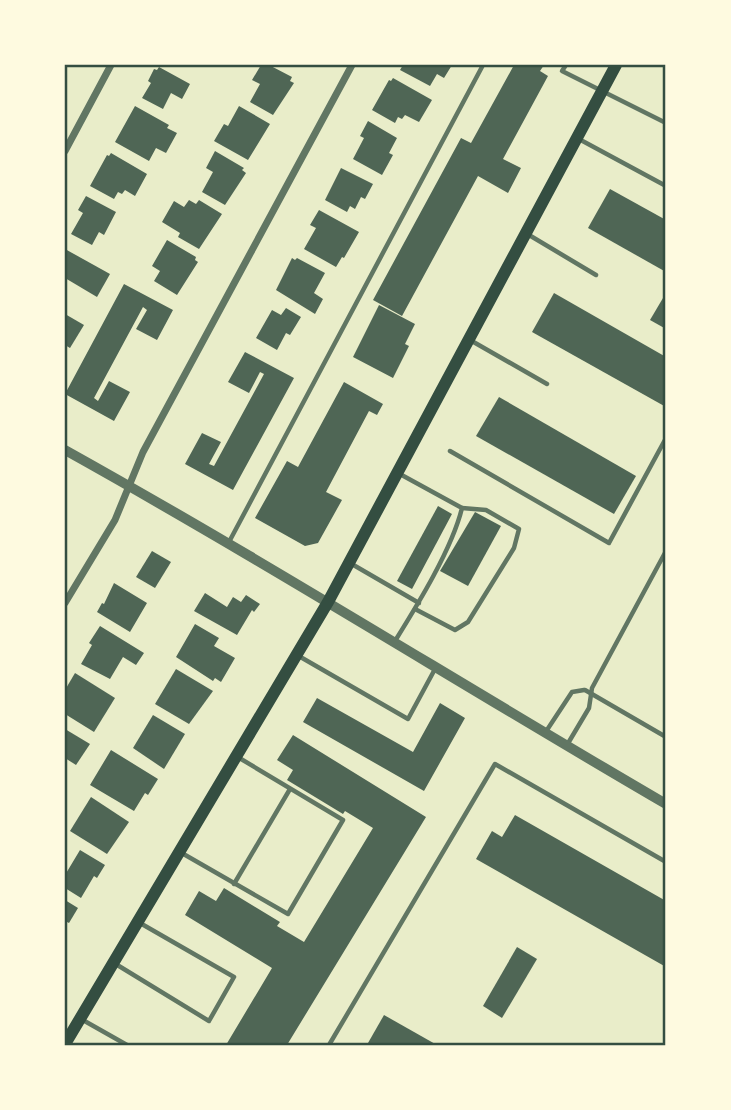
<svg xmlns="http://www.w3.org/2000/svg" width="731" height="1110" font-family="'Source Sans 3',sans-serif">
<rect width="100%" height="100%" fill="#e9edc9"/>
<g fill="#4f6655">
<path d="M261 65H269L292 77 290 81 294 83 273 115 250 102 260 84 252 80Z"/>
<path d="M403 65H452L444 78 437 74 430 86 400 70Z"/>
<path d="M514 65H544L540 71 548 76 503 159 521 168 508 193 478 176 402 316 373 300 461 138 471 143Z"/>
<path d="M159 67 190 84 182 99 171 93 163 109 142 98 151 83 148 81 154 69 157 70Z"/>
<path d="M393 78 432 100 419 122 405 115 402 119 398 117 395 123 372 110 389 80 391 81Z"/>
<path d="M135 106 169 125 167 128 177 133 166 153 156 148 149 161 115 142Z"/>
<path d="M239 106 270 124 248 160 214 141 224 124 228 126Z"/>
<path d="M368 121 397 138 389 153 393 155 382 175 353 159 364 138 360 136Z"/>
<path d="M215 151 244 168 242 170 246 173 225 205 202 192 213 172 206 168Z"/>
<path d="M111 153 147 174 135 196 125 190 122 194 118 192 114 199 90 186 107 155 109 156Z"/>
<path d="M341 168 373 184 365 199 361 197 355 209 350 206 347 212 325 200Z"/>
<path d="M610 189 666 220V272L588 228Z"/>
<path d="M86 196 116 212 104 235 99 232 92 245 71 234 83 213 78 210Z"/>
<path d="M189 200 196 204 199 200 222 214 199 249 178 237 180 233 162 222 174 201 184 207Z"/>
<path d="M319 210 359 232 344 258 342 257 336 267 304 249 316 228 310 225Z"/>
<path d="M167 240 196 257 195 260 198 262 177 295 154 281 160 271 152 266Z"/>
<path d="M65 249 110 274 97 297 65 278Z"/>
<path d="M292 258 295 260 297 258 325 273 314 293 323 299 315 314 276 290Z"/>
<path d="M124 284 173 310 157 340 136 329 147 310 143 307 94 398 98 401 109 381 130 392 114 421 65 394Z"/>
<path d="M554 293 666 357V407L532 332Z"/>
<path d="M663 298 666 300V329L650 320Z"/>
<path d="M379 305 415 324 405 344 409 346 393 378 353 357Z"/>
<path d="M286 308 301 317 290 335 286 333 277 350 256 338 272 310 281 315Z"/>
<path d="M65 314 84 325 70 348 65 345Z"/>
<path d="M245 352 294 378 233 490 185 464 202 433 221 442 209 464 214 466 264 374 260 372 249 393 228 382Z"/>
<path d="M344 382 383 404 377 415 369 411 326 492 342 500 318 543 305 546 255 518 287 461 298 467Z"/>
<path d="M499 397 636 476 614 514 476 436Z"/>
<path d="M438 506 452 514 412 589 397 581Z"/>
<path d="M475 512 501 526 468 586 440 571Z"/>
<path d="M152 551 171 562 155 588 136 577Z"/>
<path d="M114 583 147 603 130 632 97 612 102 603 104 604Z"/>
<path d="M205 593 227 607 233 597 241 602 246 595 260 604 254 612 252 610 237 635 194 611Z"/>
<path d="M195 624 219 638 214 646 235 658 221 682 215 678 213 681 176 657Z"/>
<path d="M100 626 144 653 136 665 123 657 110 679 81 664 92 645 89 643Z"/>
<path d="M176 669 213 691 189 724 155 704Z"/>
<path d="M75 673 115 698 94 732 65 714V690Z"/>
<path d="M317 698 413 752 440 703 465 718 424 791 303 722Z"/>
<path d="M153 715 185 734 164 769 133 748Z"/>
<path d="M65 729 90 744 76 765 65 758Z"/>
<path d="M293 735 426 817 287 1045H226L272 968 185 915 199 891 216 901 224 888 280 922 277 926 304 942 373 828 345 811 343 814 287 780 293 770 277 760Z"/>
<path d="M111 750 158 779 148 795 145 793 134 811 90 785Z"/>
<path d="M91 797 129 822 107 854 70 831Z"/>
<path d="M515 815 666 901V967L476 859 492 831 502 837Z"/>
<path d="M80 850 105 865 97 878 94 876 81 898 65 888V875Z"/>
<path d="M65 900 78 908 69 923 65 921Z"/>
<path d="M517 947 537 959 502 1018 483 1006Z"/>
<path d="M384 1015 437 1045H372L368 1043Z"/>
</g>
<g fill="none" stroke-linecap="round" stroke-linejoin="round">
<g stroke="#617663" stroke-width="4.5">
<path d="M566 65 562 71 666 123"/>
<path d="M577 138 666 186"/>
<path d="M529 235 596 275"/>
<path d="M470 340 547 384"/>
<path d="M450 451 609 543 666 438"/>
<path d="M229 542 483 65"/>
<path d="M350 563 419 603"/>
<path d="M415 609 455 630 468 622 514 548 519 529 486 510 462 508"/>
<path d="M395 641C418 604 452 549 462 508L398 473"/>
<path d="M297 655 408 719 435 669"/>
<path d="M585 690 666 737"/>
<path d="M545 733 572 692 584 690"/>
<path d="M567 745 589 708 592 688 666 551"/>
<path d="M180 852 288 914 343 820 236 756"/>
<path d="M234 884 290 789"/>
<path d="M114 963 209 1021 234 977 140 923"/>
<path d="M81 1019 127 1045"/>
<path d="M329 1045 495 764 666 862"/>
</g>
<g stroke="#617663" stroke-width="7">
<path d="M65 151 111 65"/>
<path d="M65 603 115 520 143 452 352 65"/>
</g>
<path stroke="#617663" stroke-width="10" d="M65 450C268 563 465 687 666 804"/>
<path stroke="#344e41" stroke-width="12" d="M65 1044 328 602 616 65"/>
</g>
<rect width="731" height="1110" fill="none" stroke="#fefae0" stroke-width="133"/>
<rect x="66" y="66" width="598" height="978" fill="none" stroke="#344e41" stroke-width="2.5"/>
</svg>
